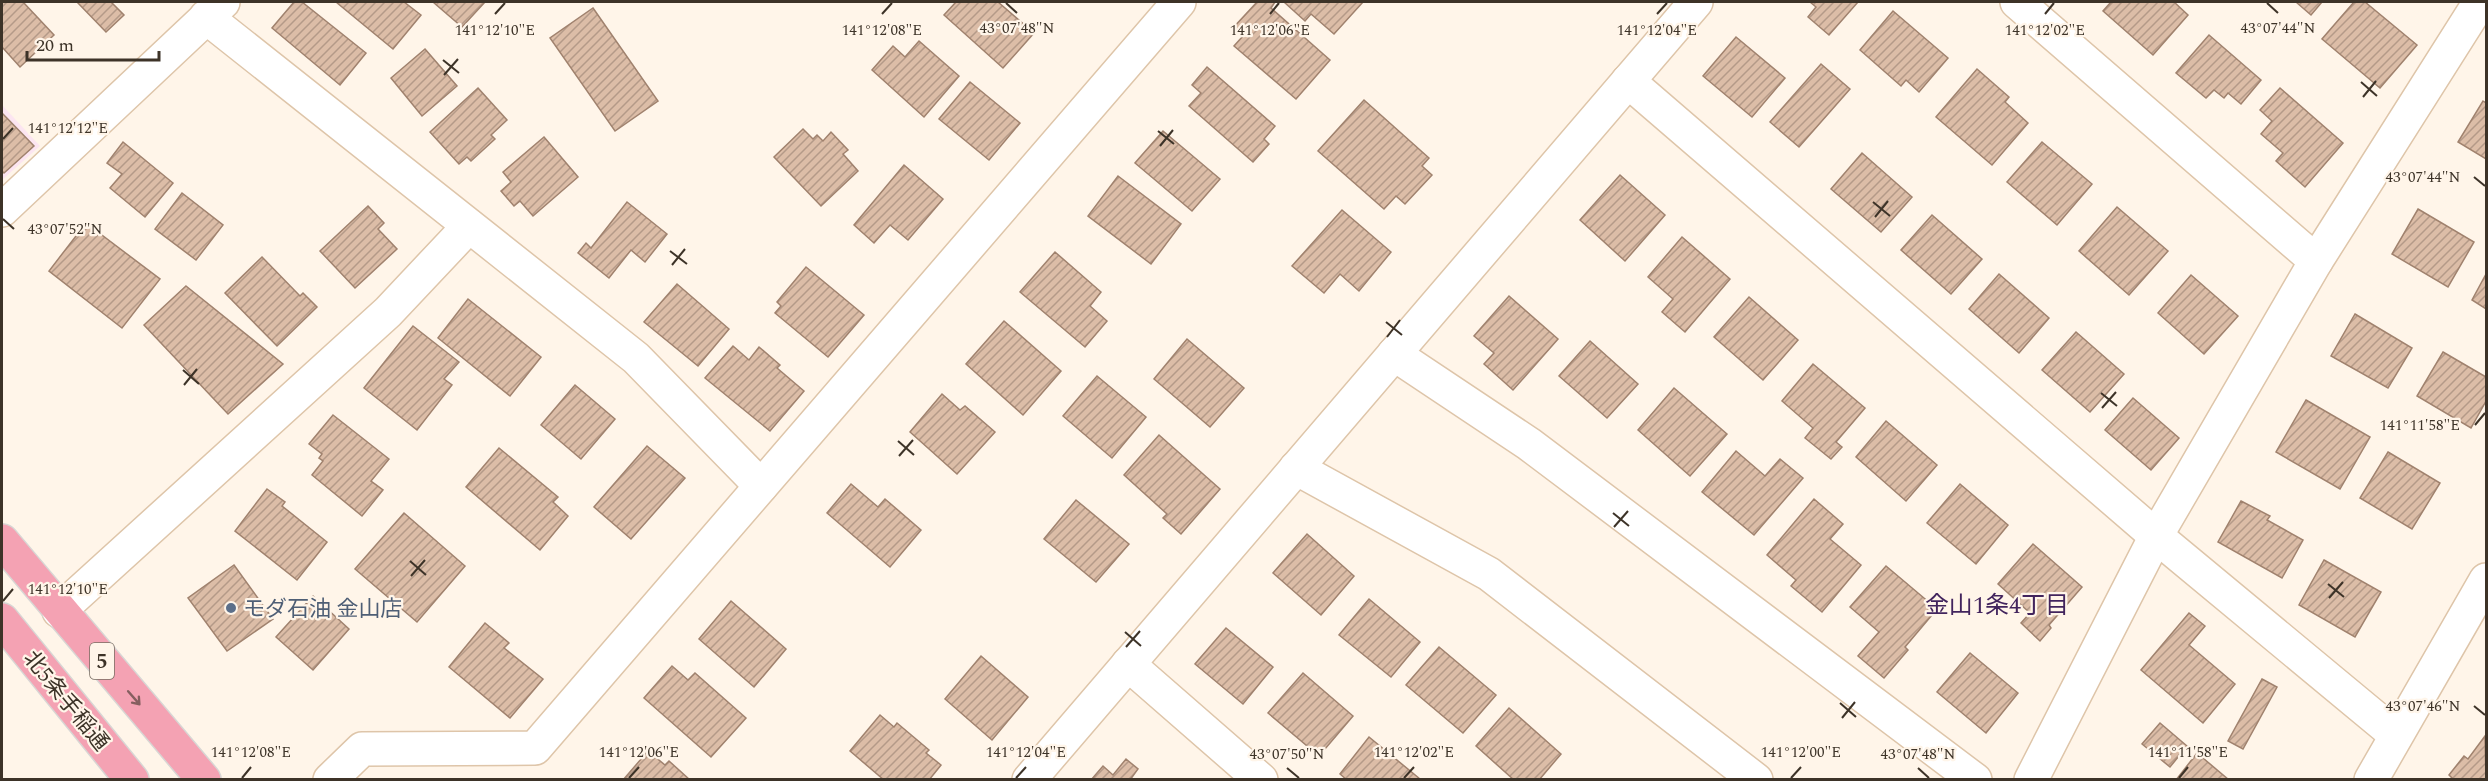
<svg xmlns="http://www.w3.org/2000/svg" width="2488" height="781" font-family="Spectral,'Noto Sans JP',serif">
<defs>
<pattern id="building-hatch" width="6" height="6" patternUnits="userSpaceOnUse" patternTransform="scale(1.5)"><rect width="6" height="6" fill="#dcbda7"/><path d="M-1 1l2-2M0 6l6-6M5 7l2-2" fill="none" stroke="#b49a88"/></pattern>
</defs>
<rect width="100%" height="100%" fill="#fff5e9"/>
<path fill="#fce5f1" d="M2 105 40 146 2 180Z"/>
<g fill="url(#building-hatch)" stroke="#a0826e" stroke-width="1.5">
<path d="M2 2H23L54 35 20 67 2 47Z"/>
<path d="M77 2H111L124 15 106 32Z"/>
<path d="M294 2H302L366 53 340 85 272 28Z"/>
<path d="M336 2H404L421 15 393 49Z"/>
<path d="M433 2H485L462 27Z"/>
<path d="M956 2H998L1034 33 1003 68 944 15Z"/>
<path d="M1257 2H1275L1271 8 1330 60 1296 99 1234 46 1243 36 1233 28Z"/>
<path d="M1284 2H1363L1334 34 1311 14 1305 21Z"/>
<path d="M1810 2H1858L1829 35 1808 17 1816 7Z"/>
<path d="M2111 2H2174L2188 15 2153 55 2103 11Z"/>
<path d="M2296 2H2322L2311 15Z"/>
<path d="M2354 2H2365L2417 45 2380 88 2322 39Z"/>
<path d="M593 8 658 101 615 131 550 38Z"/>
<path d="M1893 11 1948 58 1919 92 1906 80 1901 86 1860 50Z"/>
<path d="M2209 35 2261 80 2241 104 2228 93 2224 98 2214 90 2206 98 2176 73Z"/>
<path d="M1736 37 1785 78 1752 117 1703 76Z"/>
<path d="M919 41 959 76 924 117 872 70 893 46 905 57Z"/>
<path d="M425 49 457 86 422 116 391 78Z"/>
<path d="M1821 64 1850 89 1799 147 1770 122Z"/>
<path d="M1207 67 1275 126 1264 139 1269 144 1253 162 1189 106 1201 93 1192 85Z"/>
<path d="M1977 69 2009 97 2005 102 2028 123 1992 165 1936 117Z"/>
<path d="M970 82 1020 123 989 160 939 119Z"/>
<path d="M478 88 507 120 491 135 495 139 471 161 467 157 459 164 430 132Z"/>
<path d="M2280 88 2343 143 2305 187 2276 161 2283 153 2261 134 2272 121 2260 110Z"/>
<path d="M1364 100 1429 158 1422 166 1432 175 1405 204 1396 196 1384 209 1318 151Z"/>
<path d="M2483 101 2486 103V159L2458 142Z"/>
<path d="M2 113 34 146 4 173 2 171Z"/>
<path d="M803 129 813 139 817 135 823 141 831 132 848 150 843 154 858 171 821 206 774 157Z"/>
<path d="M1163 131 1220 179 1192 211 1135 163Z"/>
<path d="M544 137 578 177 533 216 520 201 514 206 501 191 511 182 503 172Z"/>
<path d="M123 142 173 183 145 217 110 188 122 174 107 163Z"/>
<path d="M2042 142 2092 184 2057 225 2007 182Z"/>
<path d="M1862 153 1912 197 1881 232 1831 189Z"/>
<path d="M904 165 943 199 908 240 890 225 874 243 854 225Z"/>
<path d="M1620 175 1665 215 1625 261 1580 220Z"/>
<path d="M1118 176 1181 224 1151 264 1088 216Z"/>
<path d="M182 193 223 225 196 260 155 229Z"/>
<path d="M627 202 667 234 645 262 631 250 609 278 578 253 586 243 591 248Z"/>
<path d="M368 206 384 223 378 229 397 249 355 288 320 251Z"/>
<path d="M2117 207 2168 251 2129 295 2079 251Z"/>
<path d="M2418 209 2474 242 2448 287 2392 254Z"/>
<path d="M1342 210 1391 252 1359 291 1340 274 1324 293 1292 266Z"/>
<path d="M1932 215 1982 259 1951 294 1901 250Z"/>
<path d="M86 223 160 279 122 328 49 271Z"/>
<path d="M1682 237 1730 279 1685 332 1662 312 1673 299 1648 277Z"/>
<path d="M1055 252 1101 292 1090 306 1107 321 1085 347 1020 292Z"/>
<path d="M262 257 300 296 303 293 317 307 277 346 225 293Z"/>
<path d="M806 267 864 315 828 357 775 313 781 306 777 302Z"/>
<path d="M1999 274 2049 318 2019 353 1969 309Z"/>
<path d="M2486 274V309L2472 300Z"/>
<path d="M2191 275 2238 316 2204 354 2158 313Z"/>
<path d="M677 284 729 329 698 366 644 322Z"/>
<path d="M186 286 283 364 228 414 144 325Z"/>
<path d="M1509 296 1558 339 1513 390 1484 364 1494 353 1474 336Z"/>
<path d="M1749 297 1798 340 1763 380 1714 337Z"/>
<path d="M468 299 541 357 510 396 438 338Z"/>
<path d="M2355 314 2412 348 2388 388 2331 356Z"/>
<path d="M1004 321 1061 371 1023 415 966 364Z"/>
<path d="M413 326 459 362 444 379 452 385 417 430 364 388Z"/>
<path d="M2076 332 2124 374 2090 412 2042 370Z"/>
<path d="M1187 339 1244 388 1210 427 1154 379Z"/>
<path d="M1590 341 1638 384 1607 418 1559 376Z"/>
<path d="M733 346 749 360 759 347 780 365 777 368 804 391 770 431 705 378Z"/>
<path d="M2443 352 2486 377V401L2471 428 2417 396Z"/>
<path d="M1813 364 1865 408 1836 442 1842 447 1831 459 1805 438 1813 428 1782 401Z"/>
<path d="M1097 376 1146 417 1112 458 1063 416Z"/>
<path d="M575 385 615 419 581 459 541 425Z"/>
<path d="M1674 388 1727 434 1690 476 1638 430Z"/>
<path d="M942 394 960 410 965 406 995 432 957 474 910 432Z"/>
<path d="M2133 398 2179 438 2151 470 2105 430Z"/>
<path d="M2306 400 2370 437 2340 489 2276 452Z"/>
<path d="M333 415 389 459 371 481 383 490 362 516 312 475 323 461 319 458 322 454 309 444Z"/>
<path d="M1886 421 1937 465 1906 501 1856 457Z"/>
<path d="M1159 435 1220 489 1181 534 1163 518 1167 514 1124 475Z"/>
<path d="M647 446 685 478 631 539 594 507Z"/>
<path d="M499 448 558 497 553 502 568 516 540 550 466 487Z"/>
<path d="M1736 451 1765 476 1780 459 1803 478 1754 535 1702 492Z"/>
<path d="M2388 452 2440 483 2412 529 2360 498Z"/>
<path d="M851 484 878 507 885 499 921 530 890 567 827 513Z"/>
<path d="M1960 484 2008 525 1976 564 1927 523Z"/>
<path d="M267 489 285 502 282 506 327 542 297 580 235 531Z"/>
<path d="M1814 499 1843 524 1830 539 1861 565 1822 612 1791 586 1796 580 1767 555Z"/>
<path d="M1076 500 1129 544 1096 582 1044 539Z"/>
<path d="M2241 501 2270 516 2267 520 2303 540 2282 578 2218 542Z"/>
<path d="M404 513 465 566 417 622 355 569Z"/>
<path d="M1307 534 1354 576 1321 615 1273 573Z"/>
<path d="M2033 544 2082 587 2049 625 2051 628 2040 641 2021 623 2030 613 1998 584Z"/>
<path d="M2324 560 2381 592 2355 637 2299 605Z"/>
<path d="M234 565 273 619 227 651 188 598Z"/>
<path d="M1886 566 1937 609 1905 647 1908 650 1884 678 1858 656 1879 632 1850 607Z"/>
<path d="M313 596 349 629 313 670 276 637Z"/>
<path d="M1369 599 1420 642 1391 677 1339 635Z"/>
<path d="M731 601 786 649 754 687 699 639Z"/>
<path d="M2189 613 2205 626 2189 645 2235 684 2203 723 2141 670Z"/>
<path d="M485 623 509 643 504 648 543 679 510 718 449 667Z"/>
<path d="M1226 628 1273 667 1243 704 1195 664Z"/>
<path d="M1439 647 1496 695 1463 733 1406 685Z"/>
<path d="M1970 653 2018 693 1986 733 1937 692Z"/>
<path d="M981 656 1028 697 992 740 945 699Z"/>
<path d="M672 666 688 680 695 673 746 718 711 757 644 698Z"/>
<path d="M1303 673 1353 716 1319 756 1268 713Z"/>
<path d="M2262 679 2277 687 2243 749 2228 741Z"/>
<path d="M1509 708 1561 754 1539 780H1514L1476 746Z"/>
<path d="M880 715 894 727 897 723 929 750 926 753 941 765 929 780H884L850 751Z"/>
<path d="M2160 723 2187 746 2170 767 2142 744Z"/>
<path d="M2485 736 2486 780H2451L2452 778 2449 775 2464 756 2468 759Z"/>
<path d="M1369 737 1420 779 1419 780H1347L1340 774Z"/>
<path d="M648 751 665 765 669 761 690 780H623Z"/>
<path d="M2197 753 2229 780H2176Z"/>
<path d="M1126 759 1138 769 1130 780H1091L1103 766 1113 775Z"/>
</g>
<g fill="none" stroke-linecap="round" stroke-linejoin="round">
<g stroke="#dec5a9" stroke-width="36">
<g id="street">
<path d="M2017 2 2316 261"/>
<path d="M206 17 636 358 761 486"/>
<path d="M1628 81 2156 536 2396 735"/>
<path d="M2 210 223 2"/>
<path d="M1394 354 1529 444 1975 780"/>
<path d="M1296 468 1489 574 1756 780"/>
<path d="M59 611 388 312 469 226"/>
<path d="M1128 664 1261 780"/>
<path d="M330 780 362 749 535 748 1179 2"/>
<path d="M1029 780 1696 2"/>
<path d="M2031 780 2156 536 2316 261 2480 2"/>
<path d="M2371 780 2486 580"/>
</g>
</g>
<g stroke="#d8d6d4" stroke-width="36">
<g id="highway">
<path d="M2 541 204 780"/>
<path d="M2 620 132 780"/>
</g>
</g>
<use href="#street" stroke="#fff" stroke-width="33"/>
<use href="#highway" stroke="#f4a2b3" stroke-width="33"/>
</g>
<defs><path id="oneway-shaft" d="M-6 0H5M1.5-3L5.5 0L1.5 3" fill="none" stroke-width="1.6" stroke-linecap="round" stroke-linejoin="round" transform="scale(1.5)"/></defs>
<use stroke="#865f60" href="#oneway-shaft" transform="translate(134 698) rotate(49)"/>
<path fill="none" stroke="#3d3328" stroke-width="2" d="M1006 3 1017 13M2267 3 2278 13M495 14 505 3M882 14 892 3M1270 14 1279 3M1657 14 1667 3M2045 14 2054 3M443 60 459 73M444 75 458 59M2361 82 2377 96M2363 97 2376 81M1158 131 1174 144M3 139 13 128M1160 146 1173 130M2474 177 2485 186M1873 202 1890 216M1875 217 1888 201M3 219 14 229M670 251 687 264M672 265 685 249M1386 322 1402 335M1387 337 1400 320M183 370 199 384M184 385 197 369M2101 393 2117 406M2102 408 2116 392M2475 425 2485 413M898 441 914 455M899 456 913 440M1613 513 1629 526M1614 527 1628 511M410 561 426 575M411 576 425 560M2328 584 2344 597M2329 598 2343 582M3 601 13 589M1125 632 1141 646M1126 647 1140 631M1840 703 1856 717M2474 706 2485 715M1842 718 1855 702M1287 768 1299 778M1918 768 1929 778M242 778 251 767M629 778 639 767M1016 778 1026 767M1404 778 1414 767M1791 778 1801 767M2179 778 2188 767"/>
<circle fill="#5c6f8a" stroke="#fff5e9" stroke-width="2" cx="231" cy="608" r="6"/>
<g text-anchor="middle" stroke-width="4.5" stroke-linejoin="round" paint-order="stroke">
<rect fill="#fff5e9" stroke="#776d62" stroke-width="1.5" x="90" y="643" width="24" height="36" rx="4.5"/>
<g font-size="21" font-weight="bold" fill="#3d3328">
<text x="102" y="668">5</text>
</g>
<g font-size="22" fill="#4e5e75" stroke="#fff5e9" text-anchor="start">
<text x="243" y="616">モダ石油 金山店</text>
</g>
<g font-size="22" fill="#3d3328" stroke="#fff5e9">
<text transform="translate(67 700) rotate(51)" y="8">北5条手稲通</text>
</g>
<g font-size="24" fill="#42245d" stroke="#fff5e9">
<text x="1997" y="613">金山1条4丁目</text>
</g>
</g>
<g font-size="15" text-anchor="middle" fill="#3d3328" stroke="#fff5e9" stroke-width="4.5" stroke-linejoin="round" paint-order="stroke">
<text x="1017" y="33">43°07'48"N</text>
<text x="2278" y="33">43°07'44"N</text>
<text x="495" y="35">141°12'10"E</text>
<text x="882" y="35">141°12'08"E</text>
<text x="1270" y="35">141°12'06"E</text>
<text x="1657" y="35">141°12'04"E</text>
<text x="2045" y="35">141°12'02"E</text>
<text x="68" y="133">141°12'12"E</text>
<text x="2423" y="182">43°07'44"N</text>
<text x="65" y="234">43°07'52"N</text>
<text x="2420" y="430">141°11'58"E</text>
<text x="68" y="594">141°12'10"E</text>
<text x="2423" y="711">43°07'46"N</text>
<text x="251" y="757">141°12'08"E</text>
<text x="639" y="757">141°12'06"E</text>
<text x="1026" y="757">141°12'04"E</text>
<text x="1414" y="757">141°12'02"E</text>
<text x="1801" y="757">141°12'00"E</text>
<text x="2188" y="757">141°11'58"E</text>
<text x="1287" y="759">43°07'50"N</text>
<text x="1918" y="759">43°07'48"N</text>
</g>
<rect width="2488" height="781" fill="none" stroke="#3d3328" stroke-width="6"/>
<path d="M27 51v9h132v-9" fill="none" stroke="#3d3328" stroke-width="3"/>
<text x="36" y="51" font-size="18" fill="#3d3328" stroke="#fff5e9" stroke-width="4.5" paint-order="stroke">20 m</text>
</svg>
